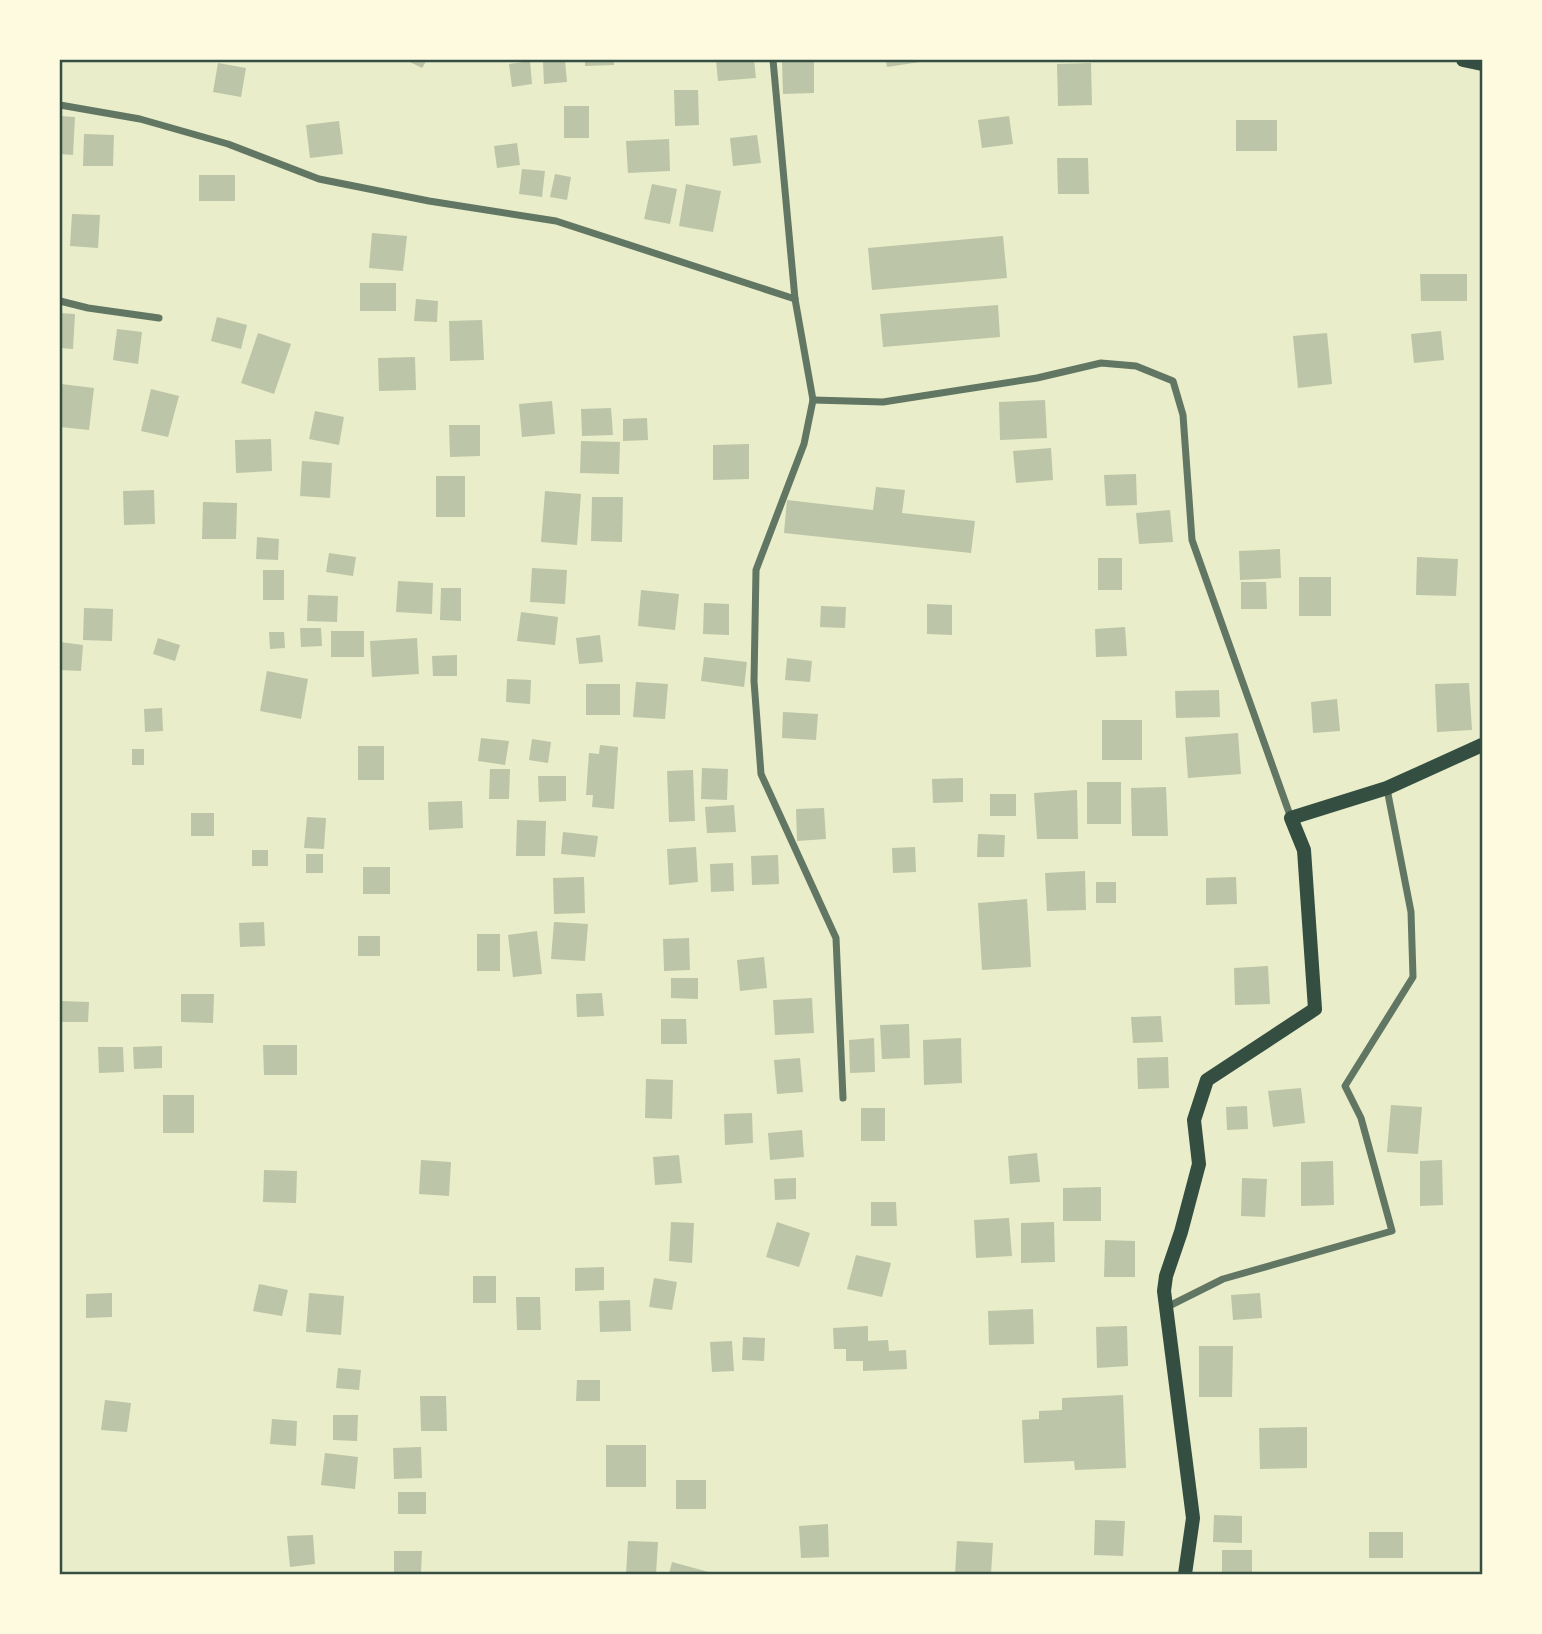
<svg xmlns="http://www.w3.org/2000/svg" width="1542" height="1634" font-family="Signika,sans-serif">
<rect width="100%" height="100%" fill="#e9edc9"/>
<g fill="#bcc5a7">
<path d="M406 60H427L422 68Z"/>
<path d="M585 60H614V65L585 66Z"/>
<path d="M716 60H754L756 78 718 81Z"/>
<path d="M814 60V93L783 94 782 61Z"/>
<path d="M886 60H920V62L887 67Z"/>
<path d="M530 61 532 84 512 87 509 64Z"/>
<path d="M565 61 567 82 544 84 543 62Z"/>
<path d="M218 63 246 68 241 97 213 92Z"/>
<path d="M1091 63 1092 105 1058 106 1057 64Z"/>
<path d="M674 90H698L699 125 675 126Z"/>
<rect x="564" y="106" width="25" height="32"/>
<path d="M60 116 75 117 73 155 60 154Z"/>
<path d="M1009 116 1013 144 982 148 978 120Z"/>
<rect x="1236" y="120" width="41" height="31"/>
<path d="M339 121 343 154 310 158 306 125Z"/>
<path d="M84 134 114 135 113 166H83Z"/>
<path d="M757 135 761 163 733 166 730 138Z"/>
<path d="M669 139 670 171 628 173 626 141Z"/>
<path d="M517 143 520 165 497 168 494 146Z"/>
<path d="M1057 158H1088L1089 194H1058Z"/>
<path d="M522 169 545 171 542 197 519 194Z"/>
<path d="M555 174 571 177 567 200 550 197Z"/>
<rect x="199" y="175" width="36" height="26"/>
<path d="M652 184 677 189 670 224 644 219Z"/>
<path d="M686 184 721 191 713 232 679 226Z"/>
<path d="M72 214 100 215 98 248 70 246Z"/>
<path d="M372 233 407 236 403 271 369 268Z"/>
<path d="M1003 236 1007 278 872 290 868 248Z"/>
<path d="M1420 274H1467V301H1421Z"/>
<rect x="360" y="283" width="36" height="28"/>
<path d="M416 299 438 301 437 322 414 321Z"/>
<path d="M998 305 1000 337 883 347 880 314Z"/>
<path d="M60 313 75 314 73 349 60 348Z"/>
<path d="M217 317 247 325 241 349 211 341Z"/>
<path d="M482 320 484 360 450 361 449 321Z"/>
<path d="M117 329 142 332 138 364 113 360Z"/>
<path d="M1441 331 1444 360 1414 363 1411 334Z"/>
<path d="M258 333 291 344 274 394 241 383Z"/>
<path d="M1327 333 1332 384 1298 388 1293 336Z"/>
<path d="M415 357 416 390 379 391 378 358Z"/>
<path d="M61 384 94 388 89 430 60 427Z"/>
<path d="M151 389 179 396 168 437 141 431Z"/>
<path d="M1045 400 1047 438 1000 440 999 402Z"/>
<path d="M552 401 555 434 522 437 519 404Z"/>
<path d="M611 408 613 435 582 436 581 409Z"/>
<path d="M315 411 344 417 339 445 309 439Z"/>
<path d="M647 418 648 440 623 441V419Z"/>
<path d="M449 425H480V456L450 457Z"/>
<path d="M271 439 272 471 236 473 235 440Z"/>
<path d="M581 441 620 442 619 474 580 473Z"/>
<path d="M749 444V479L713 480V445Z"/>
<path d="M1051 448 1053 480 1016 483 1013 451Z"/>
<path d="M302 461 332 463 330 498 300 496Z"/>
<path d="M1136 474 1137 505 1106 506 1104 475Z"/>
<rect x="436" y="476" width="29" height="41"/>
<path d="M876 487 905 490 902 513 975 521 971 553 784 533 787 500 873 510Z"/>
<path d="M154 490 155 524 124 525 123 491Z"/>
<path d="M545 491 581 494 577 545 541 542Z"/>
<path d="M592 497H623L622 542 591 541Z"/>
<path d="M203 502 237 503 236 539H202Z"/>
<path d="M1170 510 1173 542 1139 544 1136 513Z"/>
<path d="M257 537 279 539 278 560 256 559Z"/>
<path d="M1280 549 1281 578 1240 580 1239 551Z"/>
<path d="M329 553 356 557 353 576 326 572Z"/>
<path d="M1417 557 1458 559 1456 596 1416 595Z"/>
<rect x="1098" y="558" width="24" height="32"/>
<path d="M532 568 567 570 565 604 530 602Z"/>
<rect x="263" y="570" width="21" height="30"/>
<rect x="1299" y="577" width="32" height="39"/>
<path d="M398 581 433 583 432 614 396 612Z"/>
<path d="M1241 582H1266L1267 609H1241Z"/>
<path d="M441 588H461V621L440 620Z"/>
<path d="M641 590 679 594 675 630 638 626Z"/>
<path d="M308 595 338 596 337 622 307 621Z"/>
<path d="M704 603 729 604V635L703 634Z"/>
<path d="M927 604 952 605V635L927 634Z"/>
<path d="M821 606 846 607 845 628 820 627Z"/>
<path d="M84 608 113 609 112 641 83 640Z"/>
<path d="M521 612 558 617 555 645 517 641Z"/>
<path d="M1125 627 1127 656 1096 657 1095 629Z"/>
<path d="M300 628H321L322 646 301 647Z"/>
<rect x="331" y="631" width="33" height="26"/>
<path d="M269 632H284L285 648 270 649Z"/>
<path d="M600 635 603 662 579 664 576 638Z"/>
<path d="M158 638 180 645 175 661 153 654Z"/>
<path d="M417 638 419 674 372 677 370 641Z"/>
<path d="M60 642 83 645 81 671 60 670Z"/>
<path d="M457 655V676H433L432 656Z"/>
<path d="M704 657 747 662 744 687 701 681Z"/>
<path d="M787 658 812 661 810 682 785 680Z"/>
<path d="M267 671 308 679 301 719 260 711Z"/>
<path d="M507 679 531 680 530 704 506 702Z"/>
<path d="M636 682 668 684 665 719 633 717Z"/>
<path d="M1469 683 1472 730 1437 732 1435 684Z"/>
<rect x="586" y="684" width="34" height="31"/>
<path d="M1219 690 1220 717 1176 718 1175 691Z"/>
<path d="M1337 699 1340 731 1313 733 1311 702Z"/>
<path d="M162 708 163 731 145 732 144 709Z"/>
<path d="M783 712 818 714 816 740 782 738Z"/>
<rect x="1102" y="720" width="40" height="40"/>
<path d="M1238 733 1241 774 1188 778 1185 737Z"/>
<path d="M481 738 509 741 505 765 478 761Z"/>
<path d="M532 739 551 742 548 763 529 760Z"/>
<path d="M600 745 618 747 614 809 592 807 593 795H586L589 753 599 754Z"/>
<rect x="358" y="746" width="26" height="34"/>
<rect x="132" y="749" width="12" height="16"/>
<path d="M702 768 728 769 727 800 701 799Z"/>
<path d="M490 769H510L509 799H489Z"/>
<path d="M693 770 695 821 669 822 667 771Z"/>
<path d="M538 776H566V801L539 802Z"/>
<path d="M963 778V802L933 803 932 779Z"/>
<rect x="1087" y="782" width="34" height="42"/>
<path d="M1166 787 1168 836H1132L1131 788Z"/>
<path d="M1077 790 1078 839H1037L1034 793Z"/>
<rect x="990" y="794" width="26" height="22"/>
<path d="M462 801 463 828 429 830 428 802Z"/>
<path d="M734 805 736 832 707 833 705 807Z"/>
<path d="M824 808 826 839 797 841 796 809Z"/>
<rect x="191" y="813" width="23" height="23"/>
<path d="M307 817 326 818 324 849 304 848Z"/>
<path d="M517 820 546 821 545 856H516Z"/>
<path d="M563 832 598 836 595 857 561 854Z"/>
<path d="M978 834 1005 835 1004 857H977Z"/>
<path d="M696 847 698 882 669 885 667 849Z"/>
<path d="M915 847 916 872 893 873 892 848Z"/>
<rect x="252" y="850" width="16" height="16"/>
<rect x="306" y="854" width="17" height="19"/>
<path d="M778 855 779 884 752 885 751 856Z"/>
<path d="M733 863 734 891 711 892 710 864Z"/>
<rect x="363" y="867" width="27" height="27"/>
<path d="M1085 871 1086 910 1047 911 1045 873Z"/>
<path d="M584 877 585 913 554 914 553 878Z"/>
<path d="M1236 877 1237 904 1206 905V878Z"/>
<rect x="1096" y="882" width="20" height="21"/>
<path d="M1027 899 1031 967 982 970 978 903Z"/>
<path d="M264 922 265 946 240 947 239 923Z"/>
<path d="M554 922 588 924 585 961 551 959Z"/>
<path d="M537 931 542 974 513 977 508 935Z"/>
<rect x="477" y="934" width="23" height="37"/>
<rect x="358" y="936" width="22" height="20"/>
<path d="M689 938 690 970 664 971 663 939Z"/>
<path d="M764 957 767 988 740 991 737 960Z"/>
<path d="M1268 966 1270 1004 1235 1005 1234 968Z"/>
<path d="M671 978H698V999L671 998Z"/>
<path d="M602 993 604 1016 577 1017 576 994Z"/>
<path d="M181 994H214L213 1023 181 1022Z"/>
<path d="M812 998 814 1033 775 1035 773 1000Z"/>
<path d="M60 1001 89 1002 88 1022H60Z"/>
<path d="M1161 1016 1163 1042 1133 1043 1131 1017Z"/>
<path d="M661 1019H686L687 1044H661Z"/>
<path d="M909 1024 910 1058 882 1059 880 1025Z"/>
<path d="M874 1038 875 1072 850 1073 849 1040Z"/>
<path d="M961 1038 962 1083 924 1085 923 1040Z"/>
<path d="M263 1045H297V1075H264Z"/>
<path d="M162 1046V1068L134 1069 133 1047Z"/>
<path d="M98 1047H123L124 1072 99 1073Z"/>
<path d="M1168 1057 1169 1088 1138 1089 1137 1058Z"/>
<path d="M800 1058 803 1092 777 1094 774 1060Z"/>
<path d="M646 1079 673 1080 672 1119 645 1118Z"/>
<path d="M1301 1088 1305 1123 1273 1127 1268 1091Z"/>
<rect x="163" y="1095" width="31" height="38"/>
<path d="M1391 1105 1422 1107 1418 1154 1387 1152Z"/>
<path d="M1247 1106 1248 1129 1227 1130 1226 1107Z"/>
<rect x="861" y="1108" width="24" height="33"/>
<path d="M752 1113 753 1143 725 1145 724 1114Z"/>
<path d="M802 1130 804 1157 770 1160 768 1133Z"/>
<path d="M1037 1153 1040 1182 1010 1184 1008 1156Z"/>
<path d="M679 1155 682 1183 655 1185 653 1157Z"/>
<path d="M421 1160 451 1162 449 1196 419 1194Z"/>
<path d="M1442 1160 1443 1205 1420 1206V1161Z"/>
<path d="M1333 1161 1334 1205 1301 1206V1162Z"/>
<path d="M264 1170 297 1171 296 1203 263 1202Z"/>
<path d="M796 1178V1199L775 1200 774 1179Z"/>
<path d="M1242 1178 1267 1179 1265 1217 1241 1216Z"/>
<path d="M1101 1187V1221H1063V1188Z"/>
<path d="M871 1202H896L897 1226H871Z"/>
<path d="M1009 1218 1012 1256 976 1258 974 1220Z"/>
<path d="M671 1222 694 1223 692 1263 669 1261Z"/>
<path d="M777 1222 810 1233 799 1267 766 1257Z"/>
<path d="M1054 1222 1055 1262 1021 1263V1223Z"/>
<path d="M1105 1240 1135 1241V1277H1104Z"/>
<path d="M856 1255 891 1263 882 1297 847 1289Z"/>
<path d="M604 1267V1290L575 1291V1268Z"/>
<rect x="473" y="1276" width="23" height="27"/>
<path d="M654 1278 677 1282 672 1310 649 1307Z"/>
<path d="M259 1284 288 1290 282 1316 253 1311Z"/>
<path d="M112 1293V1317L86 1318V1294Z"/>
<path d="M309 1293 344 1296 341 1335 306 1332Z"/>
<path d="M1260 1293 1262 1318 1233 1320 1231 1295Z"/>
<path d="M516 1297H540L541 1330H517Z"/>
<path d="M630 1300 631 1331 600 1332 599 1301Z"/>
<path d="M1033 1309 1034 1344 989 1345 988 1311Z"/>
<path d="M868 1326V1341L888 1340 889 1351 906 1350 907 1369 863 1371V1361H846V1349H834L833 1328Z"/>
<path d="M1127 1326 1128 1366 1097 1368 1096 1327Z"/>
<path d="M743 1337 765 1338 764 1361 742 1360Z"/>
<path d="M732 1341 734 1371 712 1372 710 1342Z"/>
<path d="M1199 1346H1233L1232 1397H1199Z"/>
<path d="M338 1368 361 1370 359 1390 336 1388Z"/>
<path d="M577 1380H600V1401H576Z"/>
<path d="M1123 1395 1126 1468 1075 1470 1074 1461 1024 1463 1022 1420 1039 1419V1411L1062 1410V1398Z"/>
<path d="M420 1396H446L447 1431H421Z"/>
<path d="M105 1400 131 1403 127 1432 101 1430Z"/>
<path d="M333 1415H358L357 1441 333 1440Z"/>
<path d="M272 1419 297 1421 296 1446 270 1444Z"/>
<path d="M1307 1427V1468L1260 1469 1259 1428Z"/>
<rect x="606" y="1445" width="40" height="42"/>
<path d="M421 1447 422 1478 394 1479 393 1448Z"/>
<path d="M325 1453 358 1457 355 1489 321 1485Z"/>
<rect x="676" y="1480" width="30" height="29"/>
<rect x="398" y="1492" width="28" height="22"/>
<path d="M1214 1515 1242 1516V1543L1213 1542Z"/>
<path d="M1095 1520 1125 1521 1123 1556 1094 1555Z"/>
<path d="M828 1524 829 1557 801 1558 799 1526Z"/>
<rect x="1369" y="1532" width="34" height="26"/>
<path d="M313 1535 315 1564 290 1567 287 1536Z"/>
<path d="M628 1541 658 1542 656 1574H626Z"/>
<path d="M957 1541 993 1543 991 1574H955Z"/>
<rect x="1222" y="1550" width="30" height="24"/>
<path d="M394 1551H422L421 1572H394Z"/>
<path d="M672 1562 716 1574H669Z"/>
</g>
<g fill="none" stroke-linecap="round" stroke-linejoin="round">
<g stroke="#617663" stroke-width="7">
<path d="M773 60 795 299 813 400 804 444 756 570 754 681 761 774 836 938 843 1098"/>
<path d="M60 105 140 119 228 144 319 179 429 201 556 221 795 299"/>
<path d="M60 301 88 308 159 318"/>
<path d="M813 400 883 402 1037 378 1101 363 1136 366 1173 381 1183 415 1192 540 1291 818"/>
<path d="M1167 1307 1223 1279 1392 1231 1361 1118 1345 1086 1413 977 1411 912 1387 789"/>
</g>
<g stroke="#344e41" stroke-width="14">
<path d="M1463 60 1482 64"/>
<path d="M1185 1574 1193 1518 1164 1291 1166 1276 1181 1232 1199 1164 1194 1120 1207 1080 1315 1009 1304 850 1291 818 1387 788 1482 745"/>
</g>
</g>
<rect width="1542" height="1634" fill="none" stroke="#fefae0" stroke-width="122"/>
<rect x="61" y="61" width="1420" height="1512" fill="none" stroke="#344e41" stroke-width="2.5"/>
</svg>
